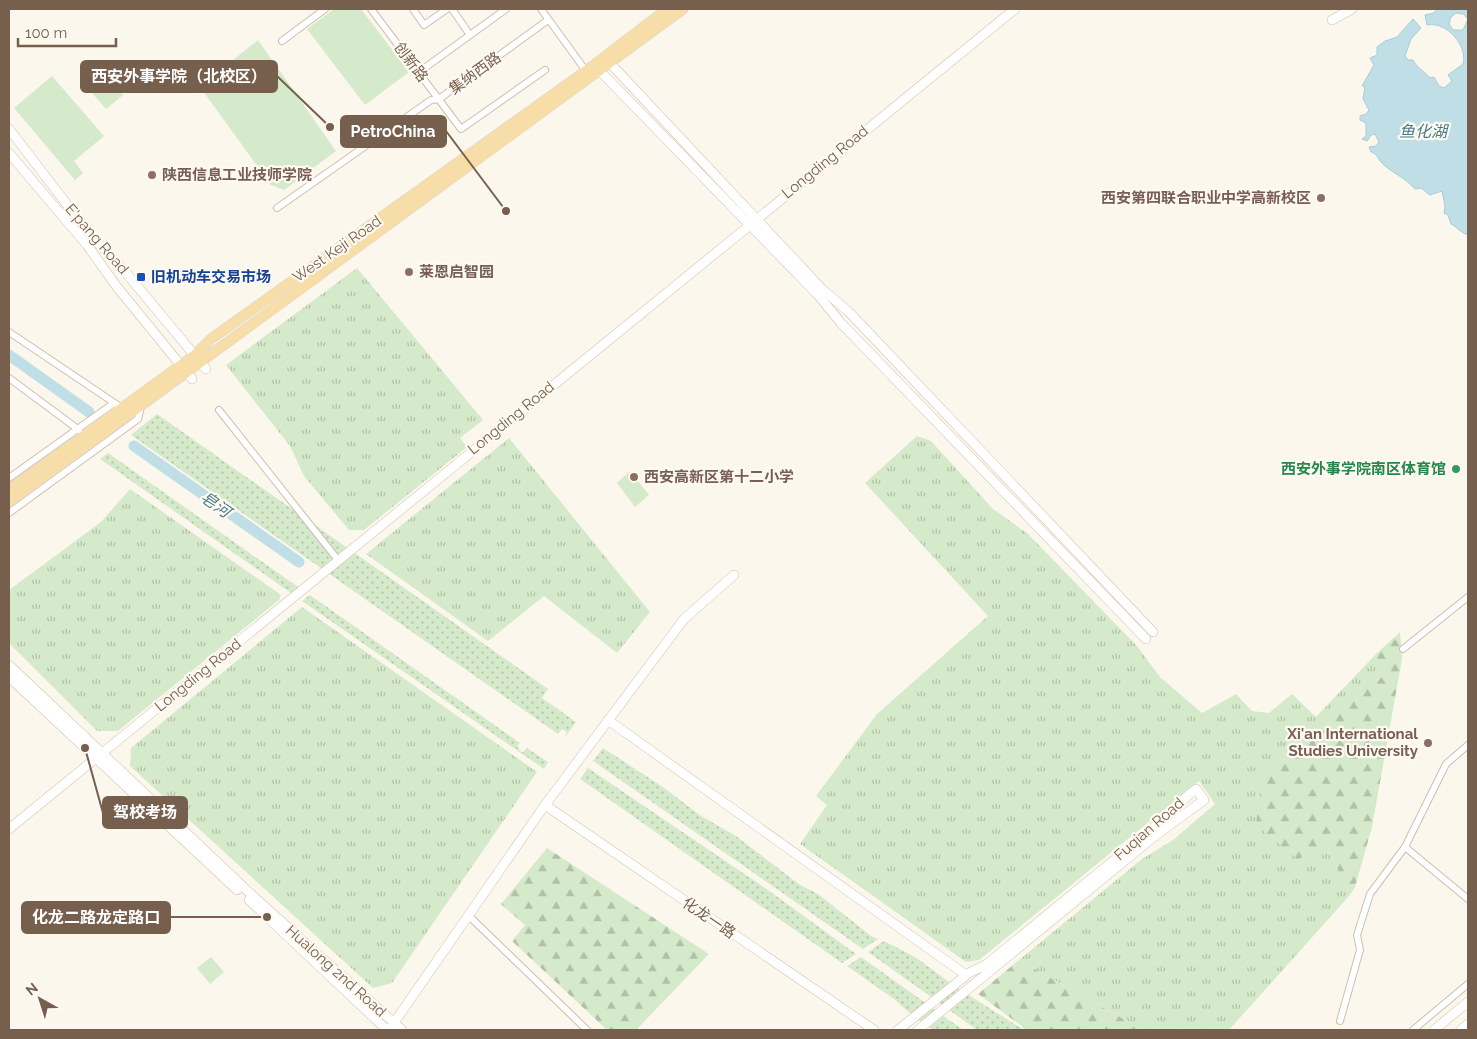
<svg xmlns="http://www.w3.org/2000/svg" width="1477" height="1039" font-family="Raleway,'Noto Sans SC',sans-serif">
<defs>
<pattern id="grass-tufts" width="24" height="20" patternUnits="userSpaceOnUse" patternTransform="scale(1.25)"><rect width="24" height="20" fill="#d5eaca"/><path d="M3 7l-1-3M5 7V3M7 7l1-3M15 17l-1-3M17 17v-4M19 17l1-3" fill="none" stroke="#b2c1a6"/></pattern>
<pattern id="forest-firs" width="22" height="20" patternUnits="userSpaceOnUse" patternTransform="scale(1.25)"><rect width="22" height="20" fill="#d5eaca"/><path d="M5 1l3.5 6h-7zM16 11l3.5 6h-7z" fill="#b2c1a6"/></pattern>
<pattern id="park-dots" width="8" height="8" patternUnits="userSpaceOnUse" patternTransform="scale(1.25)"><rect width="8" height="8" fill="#d5eaca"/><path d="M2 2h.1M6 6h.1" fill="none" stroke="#b2c1a6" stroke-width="1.8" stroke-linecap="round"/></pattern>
</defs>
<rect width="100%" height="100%" fill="#fcf7ec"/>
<g fill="url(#grass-tufts)">
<path d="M357 268 483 420 460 438 467 447 364 530H349L304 476 290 446 226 365Z"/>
<path d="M917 436 931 441 993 509 1028 534 1137 646 1160 677 1202 713 1236 694 1252 711 1269 713 1292 694 1316 717 1375 655 1382 677 1262 778 1328 848 1350 895 1229 1030H1143L1019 960 1142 859 1173 840 1215 804 1199 781 979 960 966 962 800 844 827 805 816 796 877 714 988 616 865 483Z"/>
<path d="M509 438 650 612 617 653 544 596 488 641 366 554Z"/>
<path d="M130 489 281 595 279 600 118 731H97L9 643V590L101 522Z"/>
<path d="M302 607 537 772 392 983 373 988 130 766 131 748Z"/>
</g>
<g fill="url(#forest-firs)">
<path d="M1400 632 1402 659 1372 827 1355 887 1350 895 1328 848 1297 859 1256 825 1262 778 1382 677 1375 655Z"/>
<path d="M547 848 709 954 636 1030H607L512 941 525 925 501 904Z"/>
<path d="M1019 960 1143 1030H1027L978 994Z"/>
</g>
<g fill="url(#park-dots)">
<path d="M157 414 548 689 542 698 576 722 564 739 567 732 562 729 558 734 131 435Z"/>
<path d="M108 453 305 592 298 598 100 459Z"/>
<path d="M310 595 520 743 517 746 522 753 527 748 548 762 544 769 302 601Z"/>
<path d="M603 748 663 787 701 816 736 836 800 885 818 894 871 936 878 939 863 949 593 761Z"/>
<path d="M588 768 768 890 856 954 842 963 580 779Z"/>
<path d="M884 941 915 957 952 984 934 999 868 952Z"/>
<path d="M861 957 927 1004 913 1016 894 999 847 966Z"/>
<path d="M956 987 1024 1030H977L938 1002Z"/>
<path d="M931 1007 963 1030H933L917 1019Z"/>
</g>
<g fill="#d5eaca">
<path d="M334 9H361L409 72 365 105 307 29Z"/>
<path d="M258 40 336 151 284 190 271 185 200 87Z"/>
<path d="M97 65 123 95 106 109 80 79Z"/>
<path d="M52 76 104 136 74 161 83 173 75 180 14 108Z"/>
<path d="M630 471 649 495 635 507 617 483Z"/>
<path d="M211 957 224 972 210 984 197 968Z"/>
</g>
<path fill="#c0dee6" stroke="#a6cdd7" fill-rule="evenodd" d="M1437 9H1468V235C1461 233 1457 227 1451 224L1448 215 1444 213 1445 206 1442 191 1430 195 1421 188 1415 189C1405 177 1391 173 1381 162 1377 158 1378 154 1371 152L1369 147 1376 146 1379 142 1375 134 1371 135 1367 141 1362 139 1366 136V123L1360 120V116L1366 114 1369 110 1363 99 1365 87 1362 86 1374 65 1370 58 1377 55V47L1385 41 1397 37 1413 19 1421 28 1411 39 1405 56 1408 60H1413C1417 68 1424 71 1430 78L1434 77 1439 86 1444 88 1452 81 1448 75 1463 64C1468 46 1447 21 1427 25L1425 15 1434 13ZM1456 13 1463 14 1468 19 1463 30H1453L1449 24 1451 17Z"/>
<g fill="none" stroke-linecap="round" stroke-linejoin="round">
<g stroke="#c0dee6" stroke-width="11">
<path d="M9 355 89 412"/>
<path d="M134 446 299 562"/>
</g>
<g stroke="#cebfb0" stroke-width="8">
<g id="street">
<path d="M371 9 461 129 545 70"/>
<path d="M413 9 424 25 447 9"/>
<path d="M452 9 470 35"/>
<path d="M541 9 586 71"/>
<path d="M282 41 325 9"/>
<path d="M419 72 506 9"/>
<path d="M277 208 431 100 439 99 548 20"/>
<path d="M9 332 122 408"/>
<path d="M9 378 79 430"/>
<path d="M219 410 338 560"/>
<path d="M9 478 114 403"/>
<path d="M9 513 138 419 141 407"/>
<path d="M1403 649 1468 597"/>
<path d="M1405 847 1468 899"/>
<path d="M468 915 587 1030"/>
<path d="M1340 1021 1360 950 1357 935 1370 894 1405 847 1446 764 1468 745"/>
<path d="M1413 1030 1468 984"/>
</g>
</g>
<g stroke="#d1c0af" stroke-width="10">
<g id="secondary">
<path d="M1332 20 1352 9"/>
<path d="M610 63 822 289 849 312 1153 632"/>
<path d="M599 70 818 295 841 323 1146 639"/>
<path d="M9 129 92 237 122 268 206 369"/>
<path d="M9 153 87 245 117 287 192 379"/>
<path d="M9 665 253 896 402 1030"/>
<path d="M9 677 237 890"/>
<path d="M608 720 966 975"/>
<path d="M545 805 874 1030"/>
<path d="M9 829 1015 9"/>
<path d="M249 900 387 1030"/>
<path d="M389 1030 545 805 684 619 734 575"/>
<path d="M898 1030 969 973 987 964 1152 829 1163 816 1196 789 1204 800 1156 835 918 1030"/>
<path d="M1434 1030 1468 1002"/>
<path d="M1461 1030 1468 1024"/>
</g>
</g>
<g stroke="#dcd5d1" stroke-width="11">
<g id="primary">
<path d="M9 490 195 355 211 339 586 71 667 9"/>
<path d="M9 502 683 9"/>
</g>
</g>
<use href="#street" stroke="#fff" stroke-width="6"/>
<use href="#secondary" stroke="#fff" stroke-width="9"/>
<use href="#primary" stroke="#f7dea8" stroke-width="10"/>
</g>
<g fill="#8d6e63" stroke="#fefaf2" stroke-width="2">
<circle cx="152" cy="175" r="5"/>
<circle cx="1321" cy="198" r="5"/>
<circle cx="409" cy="272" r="5"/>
<circle cx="634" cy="477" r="5"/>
<circle cx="1428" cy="743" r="5"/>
</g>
<rect fill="#1a4fb4" stroke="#fefaf2" stroke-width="2" x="136" y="272" width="10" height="10" rx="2.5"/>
<circle fill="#2e9e5b" stroke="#fefaf2" stroke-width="2" cx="1456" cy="469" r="5"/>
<g text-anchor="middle" stroke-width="4.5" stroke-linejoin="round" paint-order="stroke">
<g font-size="15" fill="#775f4e" stroke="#fefaf2">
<text transform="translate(411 62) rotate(53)" y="5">创新路</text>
<text transform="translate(475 73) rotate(-36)" y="5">集纳西路</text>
<text transform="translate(825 162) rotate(-39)" y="5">Longding Road</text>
<text transform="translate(97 239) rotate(49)" y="5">E'pang Road</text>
<text transform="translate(337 249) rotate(-35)" y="5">West Keji Road</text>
<text transform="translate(511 418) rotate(-39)" y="5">Longding Road</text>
<text transform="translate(198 675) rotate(-39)" y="5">Longding Road</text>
<text transform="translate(1149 829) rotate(-41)" y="5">Fuqian Road</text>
<text transform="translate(709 918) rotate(34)" y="5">化龙一路</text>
<text transform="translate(336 971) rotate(42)" y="5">Hualong 2nd Road</text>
</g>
<g font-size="15" font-weight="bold" fill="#785e54" stroke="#fefaf2" text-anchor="start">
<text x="162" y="180">陕西信息工业技师学院</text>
<text x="1311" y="203" text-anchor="end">西安第四联合职业中学高新校区</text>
<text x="419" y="277">莱恩启智园</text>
<text x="644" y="482">西安高新区第十二小学</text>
<text x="1418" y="739" text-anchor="end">Xi'an International<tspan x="1418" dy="17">Studies University</tspan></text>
</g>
<g font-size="15" font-weight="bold" fill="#164399" stroke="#fefaf2" text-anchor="start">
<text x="151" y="282">旧机动车交易市场</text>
</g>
<g font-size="15" font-weight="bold" fill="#27864d" stroke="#fefaf2" text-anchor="end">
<text x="1446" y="474">西安外事学院南区体育馆</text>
</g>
<g font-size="16" font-style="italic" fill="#487b89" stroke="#fefaf2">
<text x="1423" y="137">鱼化湖</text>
<text transform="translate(216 504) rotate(35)" y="6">皂河</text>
</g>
</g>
<path fill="none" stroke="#775f4e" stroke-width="2" d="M330 127L277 76M506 211L446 131M85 748L103 813M267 917L170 917"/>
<g fill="#775f4e" stroke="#fefaf2" stroke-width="2">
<circle cx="330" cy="127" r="5"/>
<circle cx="506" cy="211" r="5"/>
<circle cx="85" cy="748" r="5"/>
<circle cx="267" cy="917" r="5"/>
</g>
<g fill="#775f4e" stroke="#775f4e" stroke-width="2">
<rect x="81" y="61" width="196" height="31" rx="5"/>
<rect x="341" y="116" width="105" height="31" rx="5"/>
<rect x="103" y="797" width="84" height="31" rx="5"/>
<rect x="22" y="902" width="148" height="31" rx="5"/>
</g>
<g font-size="16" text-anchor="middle" font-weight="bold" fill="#fff">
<text x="179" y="82">西安外事学院（北校区）</text>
<text x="393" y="137">PetroChina</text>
<text x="145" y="818">驾校考场</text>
<text x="96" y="923">化龙二路龙定路口</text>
</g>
<rect width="1477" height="1039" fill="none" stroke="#775f4e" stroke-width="20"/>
<g transform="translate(40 999) rotate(321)" stroke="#fefaf2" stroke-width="4" paint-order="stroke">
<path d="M0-4L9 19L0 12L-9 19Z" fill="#775f4e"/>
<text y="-8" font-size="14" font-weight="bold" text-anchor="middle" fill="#775f4e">N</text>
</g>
<path d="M18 38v8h98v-8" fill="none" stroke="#775f4e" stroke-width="2.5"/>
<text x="25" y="38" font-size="15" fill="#775f4e" stroke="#fefaf2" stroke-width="4" paint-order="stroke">100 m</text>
</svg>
